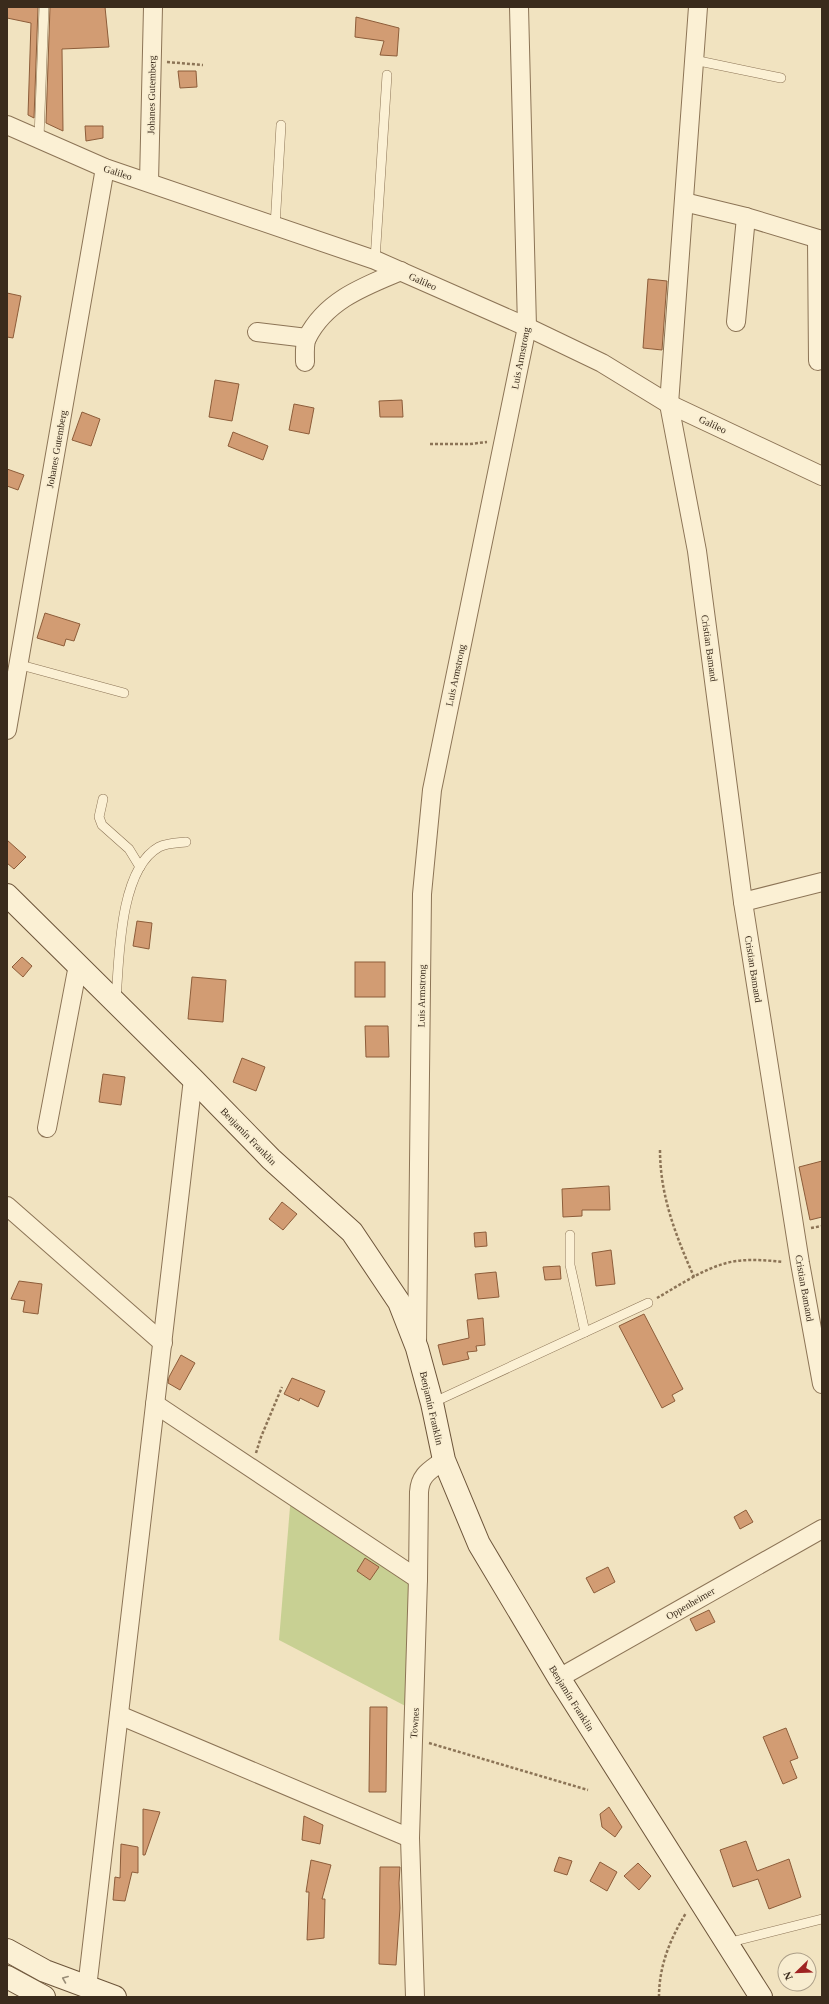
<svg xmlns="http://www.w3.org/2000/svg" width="829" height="2004" font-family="'Times New Roman',serif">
<rect width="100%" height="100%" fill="#f1e3c0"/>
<path fill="#c8d093" d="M291 1495 418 1579 415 1711 279 1640Z"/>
<g fill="#d29c73" stroke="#8d5d3a">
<path d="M7 7H38L34 118 28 115 31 23 7 18Z"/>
<path d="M50 7H105L109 47 62 49 63 131 46 123Z"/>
<path d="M356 17 399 28 397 56 380 55 384 41 355 37Z"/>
<path d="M178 71H196L197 87 180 88Z"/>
<path d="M85 126H103V138L86 141Z"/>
<path d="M648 279 667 281 662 350 643 348Z"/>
<path d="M7 293 21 296 13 338 7 337Z"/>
<path d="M215 380 239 384 232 421 209 417Z"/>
<path d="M402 400 403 417H380L379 401Z"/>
<path d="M294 404 314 408 309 434 289 430Z"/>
<path d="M82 412 100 419 91 446 72 440Z"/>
<path d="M233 432 268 446 263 460 228 446Z"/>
<path d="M7 469 24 475 18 490 7 486Z"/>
<path d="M45 613 80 624 74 641 66 639 64 646 37 638Z"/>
<path d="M7 840 26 857 14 869 7 863Z"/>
<path d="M137 921 152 923 149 949 133 946Z"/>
<path d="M22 957 32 966 23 977 12 967Z"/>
<rect x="355" y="962" width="30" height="35"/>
<path d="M192 977 226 980 223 1022 188 1019Z"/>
<path d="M365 1026H388L389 1057H366Z"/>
<path d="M242 1058 265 1067 256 1091 233 1082Z"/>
<path d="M103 1074 125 1077 121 1105 99 1102Z"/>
<path d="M822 1161V1217L810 1220 799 1167Z"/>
<path d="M609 1186 610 1210H582V1216L563 1217 562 1189Z"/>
<path d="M282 1202 297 1214 283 1230 269 1219Z"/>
<path d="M486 1232 487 1246 475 1247 474 1233Z"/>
<path d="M611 1250 615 1284 596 1286 592 1253Z"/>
<path d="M560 1266 561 1279 545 1280 543 1267Z"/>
<path d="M496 1272 499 1297 478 1299 475 1274Z"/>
<path d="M19 1281 42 1284 38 1314 23 1312 25 1301 11 1299Z"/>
<path d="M644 1314 683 1389 672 1395 675 1401 662 1408 619 1326Z"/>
<path d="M483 1318 485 1345 476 1346 477 1351 467 1352 469 1359 443 1365 438 1345 469 1338 467 1320Z"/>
<path d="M181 1355 195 1363 180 1390 168 1383 169 1377Z"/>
<path d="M292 1378 325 1391 318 1407 300 1398 299 1401 284 1394Z"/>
<path d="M746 1510 753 1522 740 1529 734 1517Z"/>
<path d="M365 1558 379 1567 370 1580 357 1571Z"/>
<path d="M608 1567 615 1582 594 1593 586 1578Z"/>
<path d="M709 1610 715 1622 696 1631 690 1619Z"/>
<path d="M370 1707H387L386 1792H369Z"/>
<path d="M786 1728 798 1758 790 1761 797 1778 783 1784 763 1737Z"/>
<path d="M609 1807 622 1827 615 1837 602 1827 600 1814Z"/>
<path d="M143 1809 160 1812 145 1855H143Z"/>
<path d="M304 1816 323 1825 320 1844 302 1840Z"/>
<path d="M746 1841 757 1871 789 1859 801 1897 769 1909 758 1879 733 1887 720 1850Z"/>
<path d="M121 1844 138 1847V1873L132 1872 125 1901 113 1900 115 1877 120 1878Z"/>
<path d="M559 1857 572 1861 567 1875 554 1871Z"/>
<path d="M311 1860 331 1865 322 1899H325L324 1938 307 1940 309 1892H306Z"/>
<path d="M600 1862 617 1872 607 1891 590 1881Z"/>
<path d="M638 1863 651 1876 639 1890 624 1876Z"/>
<path d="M380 1867H400L399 1883 400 1908 396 1965 379 1964Z"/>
</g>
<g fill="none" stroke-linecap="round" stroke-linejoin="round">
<g stroke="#8c7456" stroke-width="10">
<g id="lane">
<path d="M694 60 781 78"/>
<path d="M39 138 44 7"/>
<path d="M275 226 281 125"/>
<path d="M375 260 387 75"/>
<path d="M17 664 124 693"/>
<path d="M103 799 99 817 102 825 129 849 140 867"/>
<path d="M116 1001C119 960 119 869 159 847 167 843 177 843 186 842"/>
<path d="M570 1235V1265L585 1332"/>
<path d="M432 1403 648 1303"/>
<path d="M727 1943 822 1919"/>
</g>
</g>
<g stroke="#8c7456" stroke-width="20">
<g id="street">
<path d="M698 7 669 404 697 551 743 902 800 1263 822 1384"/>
<path d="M7 125 105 168 375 260 527 327 602 363 669 404 822 476"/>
<path d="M149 182 153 7"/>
<path d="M684 202 746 217 822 240"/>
<path d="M817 239 818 361"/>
<path d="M736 322 746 217"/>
<path d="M257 332 307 338"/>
<path d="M305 362C305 355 304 344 307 338 326 300 365 286 401 271"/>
<path d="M7 730 105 168"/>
<path d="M743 902 822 882"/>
<path d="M47 1128 78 965"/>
<path d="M7 1206 163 1343"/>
<path d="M417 1344 422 894 432 790 527 327 519 7"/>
<path d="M155 1404 418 1579"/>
<path d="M559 1678 822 1529"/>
<path d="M119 1715 410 1838"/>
<path d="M87 1988 193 1079"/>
<path d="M415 1997 410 1838 418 1579 419 1492C420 1474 431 1470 444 1460"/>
</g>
</g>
<g stroke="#6d553a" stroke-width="24">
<g id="secondary">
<path d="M7 895 193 1079 271 1159 352 1232 399 1302 417 1348 432 1403 444 1460 479 1544 559 1678 761 1997"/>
<path d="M7 1950 45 1971 115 1997"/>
<path d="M7 1977 44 1997"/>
</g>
</g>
<g stroke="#8c7456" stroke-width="2.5" stroke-dasharray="3 2" stroke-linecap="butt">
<path d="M167 62 203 65"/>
<path d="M430 444H470L487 442"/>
<path d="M660 1150C660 1196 676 1236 694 1277"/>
<path d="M811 1228 822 1226"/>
<path d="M657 1298C678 1286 700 1271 723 1264 742 1258 764 1260 783 1262"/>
<path d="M256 1453 261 1437 282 1387"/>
<path d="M429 1743 588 1790"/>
<path d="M659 1997C659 1966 670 1939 686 1913"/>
</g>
<use href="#lane" stroke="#fbf0d4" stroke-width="9"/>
<use href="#street" stroke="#fbf0d4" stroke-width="18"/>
<use href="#secondary" stroke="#fbf0d4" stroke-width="22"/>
</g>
<defs><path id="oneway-chevron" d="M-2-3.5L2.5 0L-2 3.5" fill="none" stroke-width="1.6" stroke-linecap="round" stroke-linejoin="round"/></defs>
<use stroke="#9a8e78" href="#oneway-chevron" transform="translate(65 1979) rotate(-158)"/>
<g text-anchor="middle" stroke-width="3" stroke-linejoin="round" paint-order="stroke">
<g font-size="10" fill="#3a2b1c" stroke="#f8edd0">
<text transform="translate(151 95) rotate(-89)" y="4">Johanes Gutemberg</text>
<text transform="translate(118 172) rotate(18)" y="4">Galileo</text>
<text transform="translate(423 281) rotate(24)" y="4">Galileo</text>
<text transform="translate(520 358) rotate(-79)" y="4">Luis Armstrong</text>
<text transform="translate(713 424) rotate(25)" y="4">Galileo</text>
<text transform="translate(56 449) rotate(-80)" y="4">Johanes Gutemberg</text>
<text transform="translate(710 648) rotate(82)" y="4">Cristian Bamand</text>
<text transform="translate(455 675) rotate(-78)" y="4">Luis Armstrong</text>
<text transform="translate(754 969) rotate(81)" y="4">Cristian Bamand</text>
<text transform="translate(421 996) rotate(-89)" y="4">Luis Armstrong</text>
<text transform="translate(249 1136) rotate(46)" y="4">Benjamín Franklin</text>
<text transform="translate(805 1288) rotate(80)" y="4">Cristian Bamand</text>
<text transform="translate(432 1408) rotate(77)" y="4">Benjamín Franklin</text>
<text transform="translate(690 1603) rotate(-30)" y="4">Oppenheimer</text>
<text transform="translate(572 1698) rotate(58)" y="4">Benjamín Franklin</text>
<text transform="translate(414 1723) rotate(-86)" y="4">Townes</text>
</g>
</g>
<rect width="829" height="2004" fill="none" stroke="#3a2b1c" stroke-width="16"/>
<g transform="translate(797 1972) rotate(247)"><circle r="19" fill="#f8edd0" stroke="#ac9f88"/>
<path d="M0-3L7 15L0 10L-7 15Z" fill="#9f2322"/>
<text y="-6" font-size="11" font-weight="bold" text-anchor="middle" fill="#3a2b1c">N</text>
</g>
</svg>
